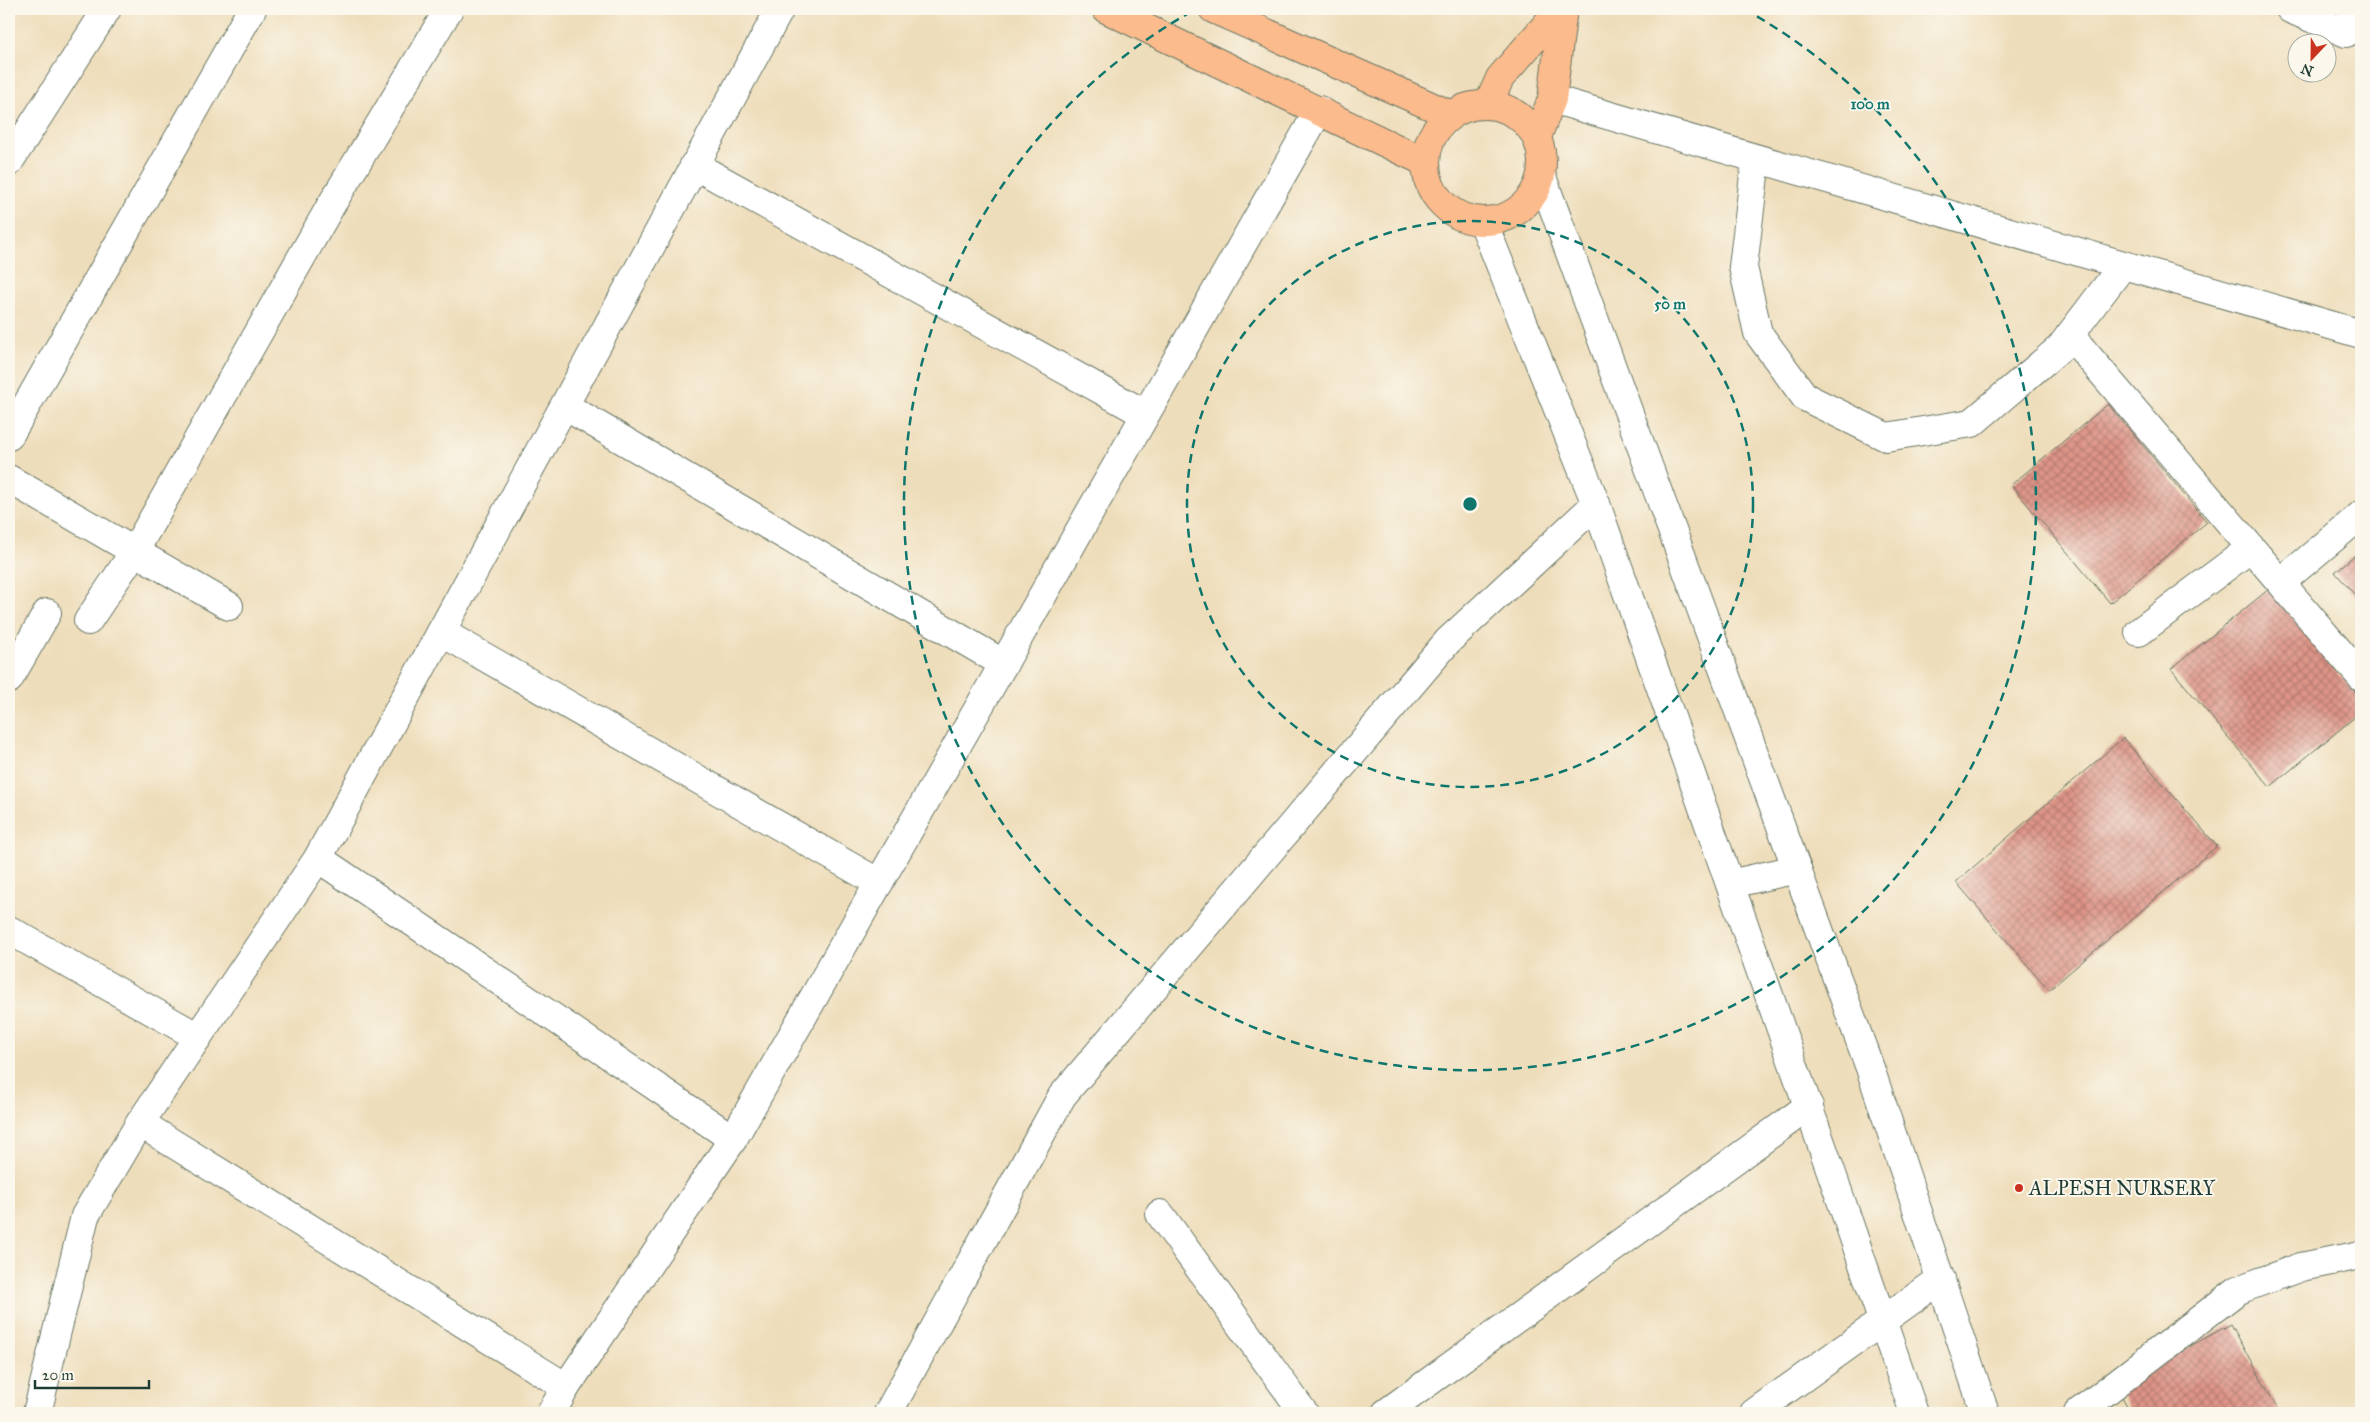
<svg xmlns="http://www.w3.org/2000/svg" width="2370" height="1422" font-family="'IM FELL Great Primer',serif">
<defs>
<pattern id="building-cross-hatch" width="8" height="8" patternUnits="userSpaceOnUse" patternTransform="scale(1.25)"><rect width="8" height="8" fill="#de9487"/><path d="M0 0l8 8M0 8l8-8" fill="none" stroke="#b37a6f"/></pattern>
</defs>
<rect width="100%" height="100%" fill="#fbf7ec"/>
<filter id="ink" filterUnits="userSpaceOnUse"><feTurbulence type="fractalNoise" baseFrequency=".02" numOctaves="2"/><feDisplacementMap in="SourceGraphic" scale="10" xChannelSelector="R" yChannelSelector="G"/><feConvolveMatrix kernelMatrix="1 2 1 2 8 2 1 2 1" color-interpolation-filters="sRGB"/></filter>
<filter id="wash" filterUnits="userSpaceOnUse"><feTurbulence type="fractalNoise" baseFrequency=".0096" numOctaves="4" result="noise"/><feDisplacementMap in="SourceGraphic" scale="20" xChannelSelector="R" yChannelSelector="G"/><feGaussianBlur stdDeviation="1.12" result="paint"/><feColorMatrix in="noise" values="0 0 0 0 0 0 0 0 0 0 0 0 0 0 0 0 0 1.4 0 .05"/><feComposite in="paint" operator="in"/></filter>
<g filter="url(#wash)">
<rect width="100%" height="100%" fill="#eeddba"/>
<g id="blocks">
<g fill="url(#building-cross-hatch)">
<path d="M2108 404 2207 522 2110 603 2011 485Z"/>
<path d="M2361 550V602L2335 572Z"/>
<path d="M2269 589 2361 699V712L2270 787 2171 669Z"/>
<path d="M2123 738 2217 846 2049 990 1956 882Z"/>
<path d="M2231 1324 2280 1413H2131L2116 1386Z"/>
</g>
</g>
</g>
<g filter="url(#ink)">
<use href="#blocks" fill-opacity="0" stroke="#677563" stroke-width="1"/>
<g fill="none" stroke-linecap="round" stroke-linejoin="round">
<g stroke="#677563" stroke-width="30">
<g id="minor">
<path d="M2290 9 2346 33 2352 19 2351 9"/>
<path d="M1552 99 2361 334"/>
<path d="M1756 159 1743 267 1758 333 1805 397 1886 437 1972 423 2060 348 2123 265"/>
<path d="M9 162 107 9"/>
<path d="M694 165 1145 414"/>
<path d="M1542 177 1870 1068 1985 1413"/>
<path d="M1483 222 1596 504 1833 1177 1914 1413"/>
<path d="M2070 335 2361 677"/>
<path d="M565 406 1004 664"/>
<path d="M9 436 252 9"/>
<path d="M9 479 229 606"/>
<path d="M2281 582 2361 515"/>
<path d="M88 621 134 552 330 207 449 9"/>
<path d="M441 632 879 883"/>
<path d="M2139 632 2251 548"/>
<path d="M9 679 47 613"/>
<path d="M318 858 733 1139"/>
<path d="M1730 884 1797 869"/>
<path d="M9 930 198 1037"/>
<path d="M140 1123 566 1387"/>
<path d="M1160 1214 1304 1413"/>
<path d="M37 1413 85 1216 140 1123 318 858 780 9"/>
<path d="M551 1413 566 1387 733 1139 1319 110"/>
<path d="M888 1413 1062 1096 1448 641 1596 504"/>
<path d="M1386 1413 1809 1106"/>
<path d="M1754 1413 1941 1279"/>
<path d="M2078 1413 2238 1290 2301 1267 2361 1255"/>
</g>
</g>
<g stroke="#677563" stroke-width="30">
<g id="major">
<path d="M1106 9 1425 162"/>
<path d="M1213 9 1451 115"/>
<circle cx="1484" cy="163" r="58"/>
<path d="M1488 105 1500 78 1560 9"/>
<path d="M1537 137 1552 99 1563 9"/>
</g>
</g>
<use href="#minor" stroke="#fff" stroke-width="28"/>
<use href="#major" stroke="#fbbb8c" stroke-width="28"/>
</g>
</g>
<g fill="none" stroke="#0f766e" stroke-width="2.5" stroke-dasharray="9 6">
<circle cx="1470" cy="504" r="283"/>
<path d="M1744 9A566 566 0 1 1 1196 9"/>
</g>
<circle fill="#c8321e" stroke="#fbf7ec" stroke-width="2" cx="2019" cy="1188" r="5"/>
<g text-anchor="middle" stroke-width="4" stroke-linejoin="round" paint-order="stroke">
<g font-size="20" fill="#1f3d34" stroke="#fbf7ec" text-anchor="start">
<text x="2029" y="1195">ALPESH NURSERY</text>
</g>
</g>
<circle cx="1470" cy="504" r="8" fill="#0f766e" stroke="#fbf7ec" stroke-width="2.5"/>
<g font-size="15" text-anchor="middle" font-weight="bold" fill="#0f766e" stroke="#fbf7ec" stroke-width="4" stroke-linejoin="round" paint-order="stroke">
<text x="1870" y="109">100 m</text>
<text x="1670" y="309">50 m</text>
</g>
<rect width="2370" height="1422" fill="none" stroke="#fbf7ec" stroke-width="30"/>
<g transform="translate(2312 58) rotate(202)"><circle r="24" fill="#fbf7ec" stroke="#a3ada2"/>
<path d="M0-4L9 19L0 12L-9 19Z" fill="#c8321e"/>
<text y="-8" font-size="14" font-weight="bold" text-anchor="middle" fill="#1f3d34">N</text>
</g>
<path d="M35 1380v8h114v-8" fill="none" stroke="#1f3d34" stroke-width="2.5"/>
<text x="42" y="1380" font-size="15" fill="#1f3d34" stroke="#fbf7ec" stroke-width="4" paint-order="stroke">20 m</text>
</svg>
